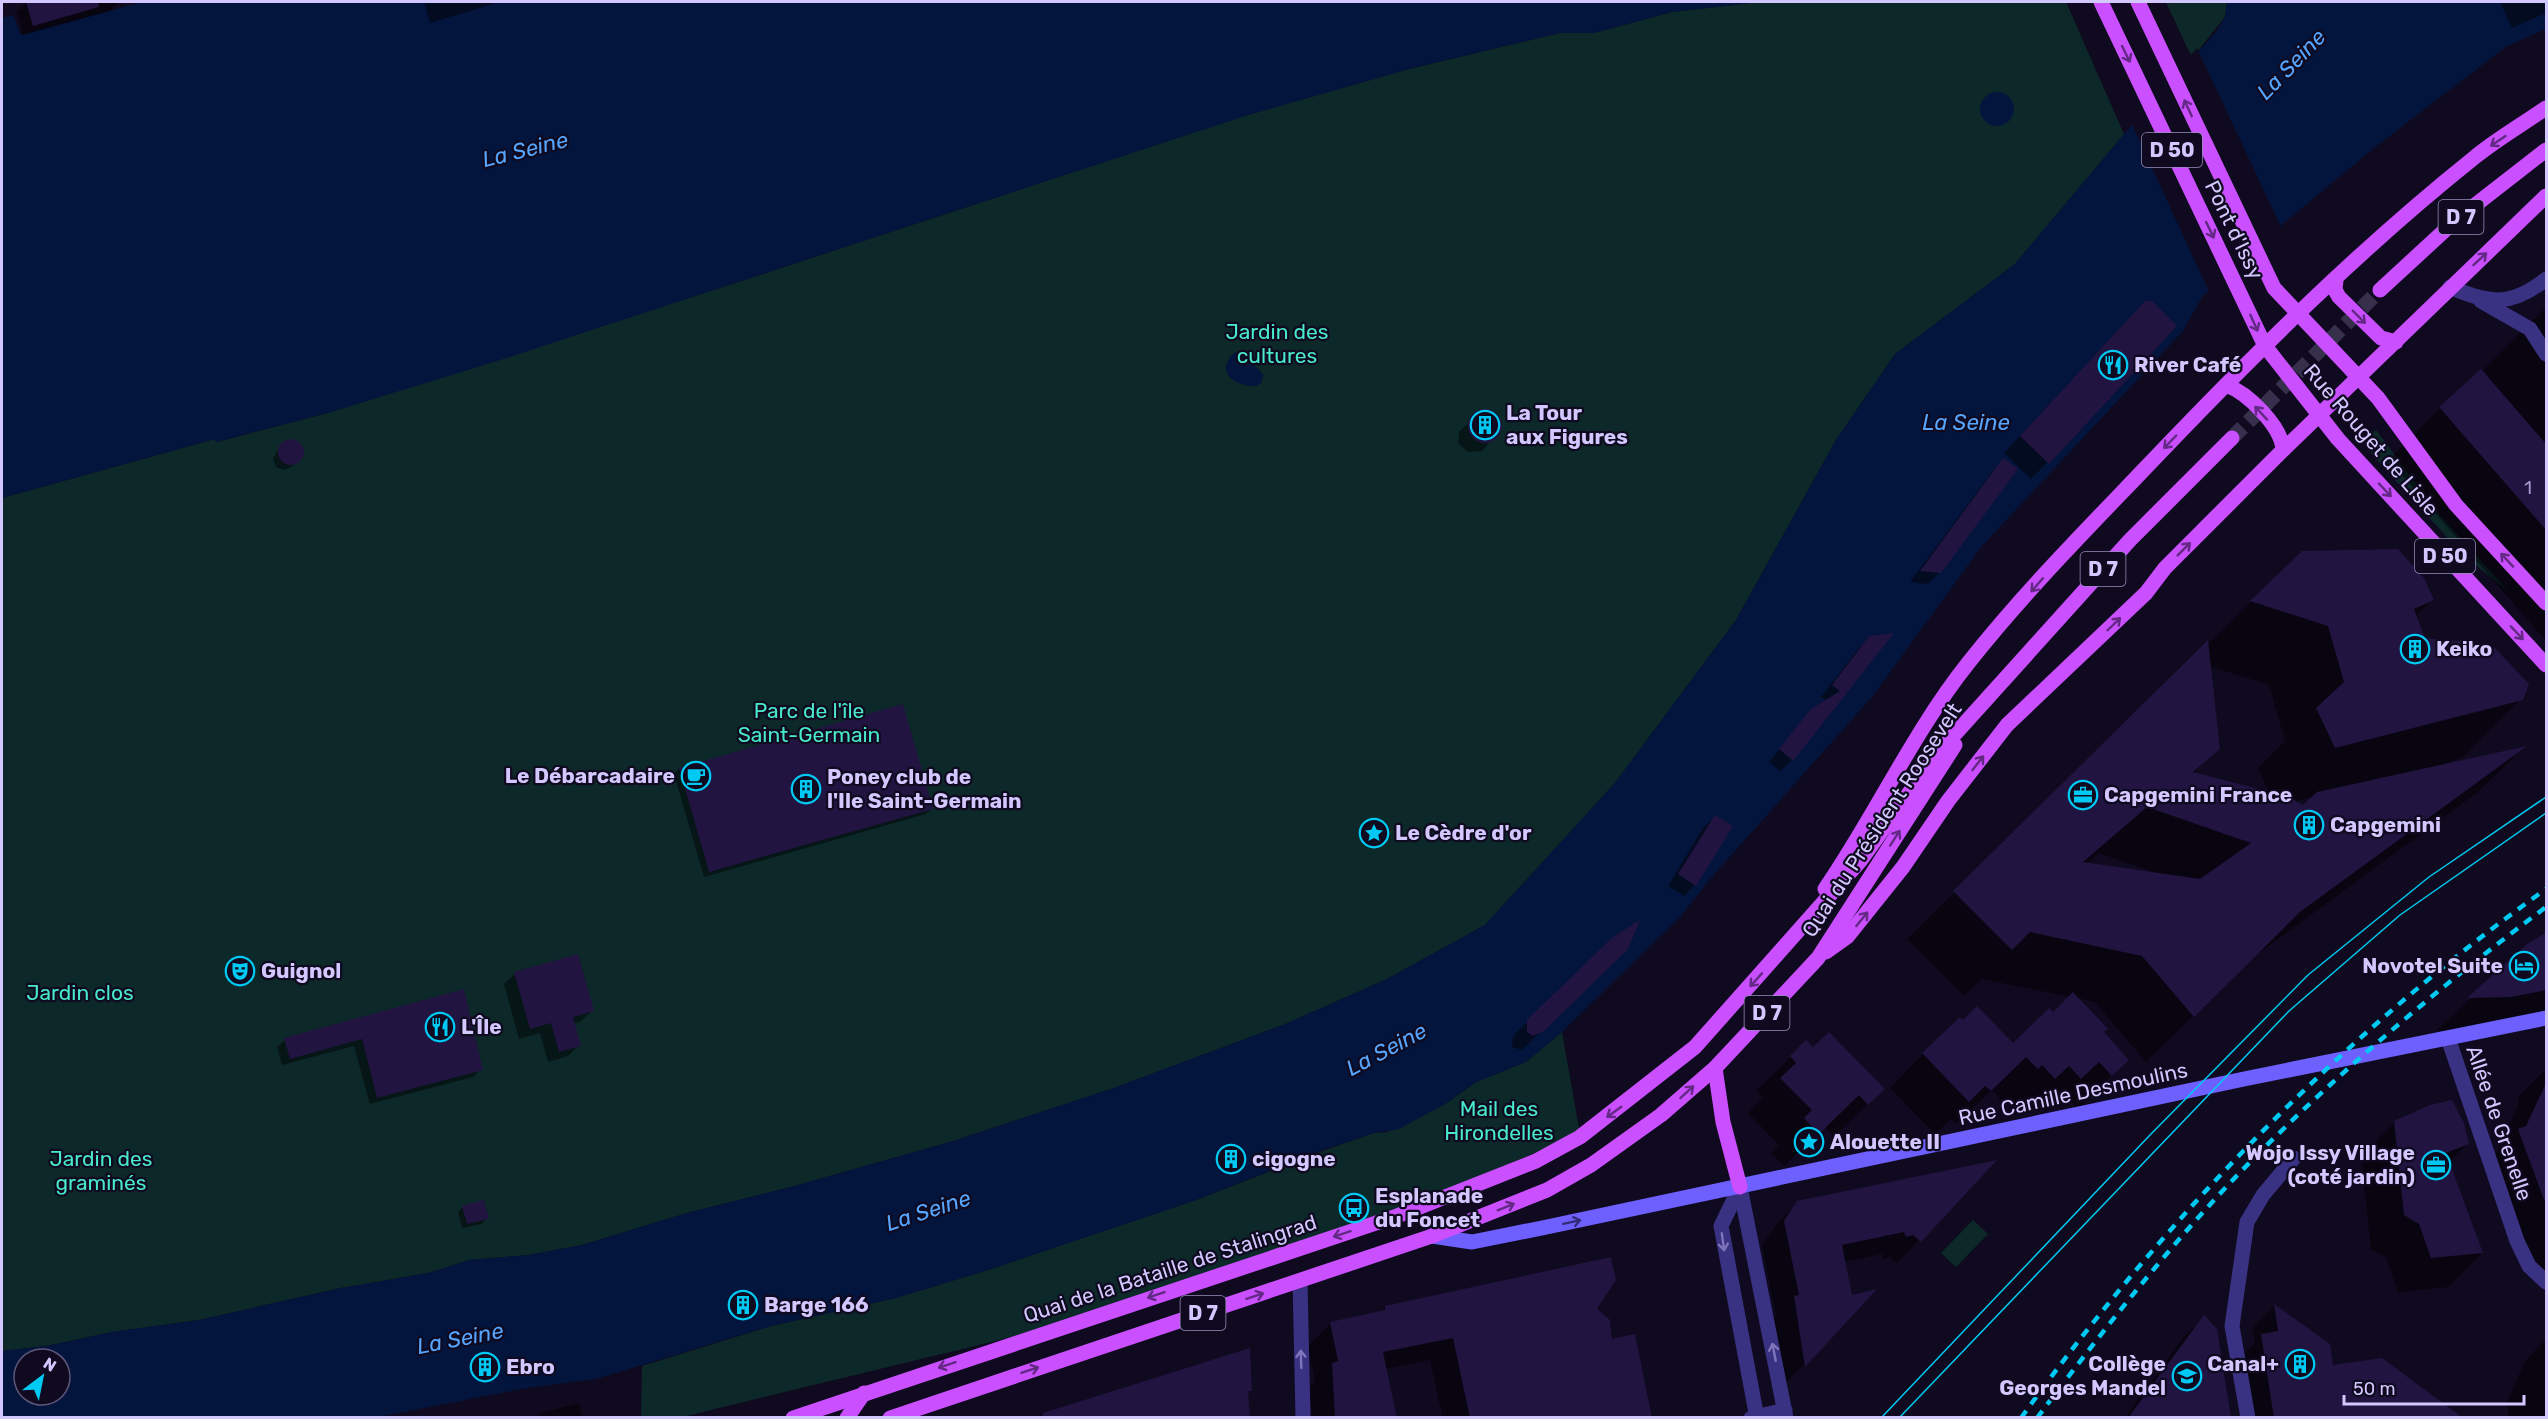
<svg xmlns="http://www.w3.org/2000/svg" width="2548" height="1419" font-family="Rubik,sans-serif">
<rect width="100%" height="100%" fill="#0f0a1f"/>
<g fill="#0d2829">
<path d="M1760 2H2066L2124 134 2015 264 1895 354 1836 440 1736 620 1615 783 1485 925 1387 979 1283 1025 1111 1089 950 1142 791 1187 687 1213 582 1245 528 1255 469 1260 429 1273 341 1288 199 1320 112 1332 47 1346 2 1351V498L215 439 217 442 331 412 726 286 1244 116 1409 69 1560 33H1594L1672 12Z"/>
<path d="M2166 2H2227L2225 17 2192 58Z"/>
<path d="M2376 430 2438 513 2509 592 2463 555 2368 450 2362 440Z"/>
<path d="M1562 1032 1580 1134 1357 1228 1012 1337 682 1417 641 1418 642 1366 771 1326 896 1298 991 1269 1196 1200 1325 1150 1374 1133 1387 1132 1445 1104 1476 1082 1526 1062Z"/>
<path d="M1973 1220 1988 1234 1956 1267 1941 1253Z"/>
</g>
<g fill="#04153d" fill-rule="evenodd">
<path d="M142 2H1760L1672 12 1594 33H1560L1409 69 1245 116 494 362 331 412 216 442 215 439 2 498V18L13 15 21 35Z"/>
<path d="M2227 2H2546V29L2507 46 2374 148 2285 222 2202 297 2183 331 1982 546 1872 697 1711 878 1680 917 1562 1032 1526 1062 1476 1082 1445 1104 1399 1129 1374 1133 1325 1149 1196 1200 991 1269 896 1298 771 1326 596 1379 527 1388 379 1417 2 1418V1351L47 1346 112 1332 199 1320 341 1288 429 1273 469 1260 528 1255 582 1245 687 1213 791 1187 950 1142 1111 1089 1283 1025 1387 979 1485 925 1615 783 1736 620 1836 440 1895 354 2015 264 2124 134 2216 32 2225 17ZM24 1359H60V1395H24Z"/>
<circle cx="1997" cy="109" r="17"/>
<path d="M1235 352 1245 356 1263 374 1262 382 1257 386C1235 387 1213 372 1235 352Z"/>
</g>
<path fill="#0f0a1f" d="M2197 48 2282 229 2210 294 2131 122Z"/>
<g fill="#0007" fill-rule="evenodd">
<path d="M27 2H119L110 11 23 35 17 12Z"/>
<path d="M424 2H500L430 23Z"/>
<path d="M2500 2H2546V13L2512 28Z"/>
<path d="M2145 302 2048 462 2031 479 2004 453Z"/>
<path d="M2546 307V641L2389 460 2440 408 2489 378 2484 369Z"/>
<path d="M1480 412H1491L1499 420 1500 431 1482 451 1468 452 1458 443 1459 432Z"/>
<path d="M291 441 299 444 302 452 293 466 284 470 276 467 273 458 282 444Z"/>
<path d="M2003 460 1940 572 1928 584 1910 582 1992 472Z"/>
<path d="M2302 552 2432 600 2415 617 2424 639 2521 699 2462 758 2450 762V764L2523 748 2478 792 2251 959 2146 1062 2095 1002 2077 998 2102 1032 2127 1060 2078 1109 2065 1094 2046 1111 2034 1099 2021 1111 2008 1098 2003 1102 1992 1090 1956 1124 1951 1119 1935 1134 1890 1088 1923 1054 2013 1045 2071 997 1982 979 1964 996 1907 939ZM2209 666 2269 685 2285 741 2258 768 2270 794 2193 774 2218 748ZM2315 796 2303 807 2294 802ZM2099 853 2156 873 2086 864Z"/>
<path d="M1891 635 1792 760 1780 771 1769 762 1800 723 1827 701 1821 697 1858 649 1870 637Z"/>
<path d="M679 769 931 809 926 814 704 877 674 774Z"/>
<path d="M1715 817 1695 885 1684 896 1668 886 1703 828Z"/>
<path d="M2546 933V1016L2476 1031H2436L2527 945Z"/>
<path d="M1610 964 1522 1050 1512 1047 1513 1036 1528 1021Z"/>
<path d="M515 974 592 1011 581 1021 573 1024 579 1045 568 1056 548 1062 540 1033 519 1039 504 984Z"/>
<path d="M463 991 481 1069 473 1077 370 1104 354 1046 282 1065 277 1047 285 1040Z"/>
<path d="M1806 1042 1813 1049 1883 1089 1834 1137 1825 1127 1784 1166 1771 1153 1779 1145 1748 1113 1763 1097 1757 1090Z"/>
<path d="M2546 1069V1286L2485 1164 2497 1152 2519 1103 2518 1097Z"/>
<path d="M2395 1122 2467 1144 2448 1163 2482 1253 2448 1287 2398 1292 2386 1257 2371 1249 2361 1157Z"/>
<path d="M1993 1162 1897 1263 1890 1257 1883 1259 1882 1254 1844 1262 1851 1297 1872 1292 1782 1387 1773 1320 1776 1316 1762 1245 1775 1226 1798 1203Z"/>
<path d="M463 1207 487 1218 482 1224 462 1228 458 1212Z"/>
<path d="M2274 1306 2332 1367 2446 1418H2249L2239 1358 2255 1343 2252 1328Z"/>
<path d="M1385 1308 1595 1309 1650 1418H1438L1442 1415 1430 1360 1385 1369 1395 1418H1312L1310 1387 1315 1381 1308 1346 1331 1323 1380 1313Z"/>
<path d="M2204 1318 2230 1418H2125L2183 1338Z"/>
<path d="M2546 1339V1418H2509L2507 1402 2525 1361Z"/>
<path d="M579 1403 583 1418H536L540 1413Z"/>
</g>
<g fill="#211441" fill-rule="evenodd">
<path d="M26 2H98L99 7 33 26Z"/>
<path d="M2145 301H2152L2177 326 2049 464 2020 436Z"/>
<path d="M2481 369 2547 445V531L2439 407Z"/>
<circle cx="1485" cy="426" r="17"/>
<circle cx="291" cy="452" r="13"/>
<path d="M2003 458 2018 469 1941 573 1920 571Z"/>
<path d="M2398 549 2424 578 2434 600 2414 609 2425 638 2491 644 2529 684 2523 700 2335 748 2316 708 2344 682 2328 626 2250 601 2302 551Z"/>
<path d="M1894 633 1793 761 1779 749 1811 709 1840 691 1832 685 1869 636Z"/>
<path d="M2208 640 2220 749 2193 772 2289 797 2303 805 2317 792 2527 746 2300 912 2194 1017 2142 956 2030 932 2012 950 1953 891ZM2147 807 2251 843 2200 879 2083 862Z"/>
<path d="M903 704 933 809 709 872 679 768Z"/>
<path d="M1715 815 1733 826 1696 886 1678 874Z"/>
<path d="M1640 920 1628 949 1544 1031 1533 1036 1527 1032V1020L1613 937Z"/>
<path d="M2547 932V990L2511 997 2467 998 2527 944Z"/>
<path d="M578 954 594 1011 573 1017 581 1046 559 1052 551 1023 530 1029 514 972Z"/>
<path d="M464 989 483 1070 377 1098 362 1039 290 1059 284 1038Z"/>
<path d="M2073 992 2108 1029 2104 1032 2129 1060 2112 1076 2099 1062 2081 1079 2069 1066 2055 1079 2042 1065 2038 1069 2026 1057 1991 1091 1985 1086 1969 1102 1922 1053 1960 1017 1963 1020 1977 1006 2013 1043 2049 1008 2053 1012Z"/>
<path d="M1829 1032 1885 1089 1868 1105 1859 1095 1819 1134 1804 1118 1812 1110 1780 1078 1796 1063 1790 1056 1806 1040 1813 1047Z"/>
<path d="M2547 1081V1200H2544L2518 1129 2526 1126Z"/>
<path d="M2452 1100 2464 1123 2469 1144 2446 1153 2483 1253 2431 1258 2419 1224 2404 1215 2394 1121 2430 1105Z"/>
<path d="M1997 1160 1921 1242 1913 1235 1906 1237 1904 1232 1842 1245 1852 1295 1877 1289 1805 1367 1794 1296 1799 1295 1784 1221 1797 1201Z"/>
<path d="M484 1200 489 1219 467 1224 462 1206Z"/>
<path d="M1611 1257 1616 1280 1597 1309 1610 1320 1612 1339 1635 1334 1652 1418H1470L1453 1338 1383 1352 1397 1418H1335L1332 1363 1338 1361 1330 1322 1385 1310V1306Z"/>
<path d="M2274 1304 2330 1344 2333 1365 2382 1358 2463 1418H2274L2261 1334 2278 1331Z"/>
<path d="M2204 1315 2217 1329 2231 1418H2128Z"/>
<path d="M1250 1348 1252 1391H1248L1250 1418H1043V1413Z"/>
</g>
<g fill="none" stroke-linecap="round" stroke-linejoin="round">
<path stroke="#36304c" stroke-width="15" stroke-dasharray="15 8" stroke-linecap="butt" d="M2232 438 2380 290"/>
<g stroke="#393182" stroke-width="15">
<path d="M2450 287C2489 304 2511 307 2546 279"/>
<path d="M2481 301 2530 329 2546 354"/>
<path d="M2448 1038 2517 1241 2529 1266 2546 1282"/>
<path d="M1740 1187 1721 1226 1757 1418"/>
<path d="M1740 1187 1786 1418"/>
<path d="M1300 1281 1303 1418"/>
<path d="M1751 1418 1785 1410"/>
<path d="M2248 1418 2232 1326 2247 1222 2263 1195 2294 1158"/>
</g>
<path stroke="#6e5fff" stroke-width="15" d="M1432 1236 1472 1242 1542 1228 2244 1079 2546 1018"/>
<g stroke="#c94fff" stroke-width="15">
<path d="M2101 2 2265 346 2338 439 2546 665"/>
<path d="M2138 2 2274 288 2378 398 2456 505 2546 603"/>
<path d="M2336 280 2335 290 2339 297 2381 338 2396 342"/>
<path d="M2380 290 2456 220 2546 150"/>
<path d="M2226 385C2248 393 2282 427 2283 450"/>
<path d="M1825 889C1876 815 1913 732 1969 662 2026 590 2091 525 2154 459 2255 353 2361 248 2475 157 2497 139 2523 124 2546 108"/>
<path d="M1826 952 1847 937 1903 867 1948 801 2007 725 2146 593 2165 568 2283 450 2546 196"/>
<path d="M1715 1068 1723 1122 1740 1187"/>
<path d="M793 1418 1397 1216 1536 1161 1580 1137 1695 1047 1861 860 1937 754 2130 540 2232 438"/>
<path d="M847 1418 864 1393"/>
<path d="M890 1418 1432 1236 1547 1190 1591 1165 1661 1115 1715 1068 1818 958 1955 745"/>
</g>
<g stroke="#00caf3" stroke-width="1.5">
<path d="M1881 1418 2151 1134 2308 975 2429 877 2546 797"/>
<path d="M1899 1418 2289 1011 2400 915 2546 813"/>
</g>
<g stroke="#00caf3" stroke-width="4.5" stroke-dasharray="9 8" stroke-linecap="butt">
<path d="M2021 1418C2166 1216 2344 1033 2546 889"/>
<path d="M2037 1418C2107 1325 2179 1233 2261 1151 2350 1062 2446 982 2546 907"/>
</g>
</g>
<defs><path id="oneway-shaft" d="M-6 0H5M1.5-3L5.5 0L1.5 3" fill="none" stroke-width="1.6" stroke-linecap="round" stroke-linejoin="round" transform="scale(1.5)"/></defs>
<g stroke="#632984">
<use href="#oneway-shaft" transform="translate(2126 54) rotate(64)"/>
<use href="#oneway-shaft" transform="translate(2188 108) rotate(-115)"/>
<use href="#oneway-shaft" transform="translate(2498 141) rotate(146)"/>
<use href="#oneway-shaft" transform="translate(2210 230) rotate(64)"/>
<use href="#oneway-shaft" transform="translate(2480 259) rotate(-43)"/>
<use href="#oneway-shaft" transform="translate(2359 317) rotate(45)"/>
<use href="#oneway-shaft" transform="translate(2254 323) rotate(66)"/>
<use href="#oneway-shaft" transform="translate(2261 413) rotate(-133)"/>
<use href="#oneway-shaft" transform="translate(2170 442) rotate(134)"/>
<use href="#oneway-shaft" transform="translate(2385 490) rotate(47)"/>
<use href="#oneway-shaft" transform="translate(2184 549) rotate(-45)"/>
<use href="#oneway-shaft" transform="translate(2507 560) rotate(-133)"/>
<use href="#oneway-shaft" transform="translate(2037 585) rotate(131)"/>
<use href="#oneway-shaft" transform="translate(2114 624) rotate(-44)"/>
<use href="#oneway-shaft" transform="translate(2517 633) rotate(47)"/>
<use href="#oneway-shaft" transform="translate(1978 763) rotate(-52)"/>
<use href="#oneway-shaft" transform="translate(1895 838) rotate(-57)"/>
<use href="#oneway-shaft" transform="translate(1862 919) rotate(-51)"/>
<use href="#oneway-shaft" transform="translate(1756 980) rotate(132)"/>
<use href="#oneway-shaft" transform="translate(1687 1092) rotate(-42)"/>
<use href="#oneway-shaft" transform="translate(1614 1112) rotate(144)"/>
<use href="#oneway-shaft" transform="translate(1506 1207) rotate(-22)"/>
<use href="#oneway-shaft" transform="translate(1342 1234) rotate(162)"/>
<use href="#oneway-shaft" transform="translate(1156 1295) rotate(161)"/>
<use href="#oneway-shaft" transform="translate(1255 1296) rotate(-18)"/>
<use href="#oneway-shaft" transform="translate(947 1365) rotate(162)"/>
<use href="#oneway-shaft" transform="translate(1030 1370) rotate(-18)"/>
</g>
<use stroke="#352c79" href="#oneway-shaft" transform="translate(1572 1222) rotate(-12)"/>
<g stroke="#7e75ba">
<use href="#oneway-shaft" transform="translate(1723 1242) rotate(82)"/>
<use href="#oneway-shaft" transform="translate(1774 1352) rotate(-101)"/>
<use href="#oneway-shaft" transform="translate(1301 1359) rotate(-92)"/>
</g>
<defs>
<g id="restaurant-ring" transform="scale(1.5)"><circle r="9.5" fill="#0f0a1f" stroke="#00caf3" stroke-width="1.5"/><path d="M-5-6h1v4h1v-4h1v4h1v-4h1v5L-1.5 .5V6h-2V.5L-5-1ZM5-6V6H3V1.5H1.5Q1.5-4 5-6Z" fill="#00caf3"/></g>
<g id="building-ring" transform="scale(1.5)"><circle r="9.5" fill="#0f0a1f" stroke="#00caf3" stroke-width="1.5"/><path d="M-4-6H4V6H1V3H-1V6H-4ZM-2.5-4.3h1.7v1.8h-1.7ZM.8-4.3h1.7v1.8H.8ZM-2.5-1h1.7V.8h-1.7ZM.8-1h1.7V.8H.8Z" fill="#00caf3"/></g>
<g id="cafe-ring" transform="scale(1.5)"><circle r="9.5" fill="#0f0a1f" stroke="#00caf3" stroke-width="1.5"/><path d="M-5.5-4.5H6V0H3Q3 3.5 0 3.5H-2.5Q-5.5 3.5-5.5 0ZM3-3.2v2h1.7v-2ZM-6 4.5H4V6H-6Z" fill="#00caf3"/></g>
<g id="office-ring" transform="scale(1.5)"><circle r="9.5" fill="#0f0a1f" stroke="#00caf3" stroke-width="1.5"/><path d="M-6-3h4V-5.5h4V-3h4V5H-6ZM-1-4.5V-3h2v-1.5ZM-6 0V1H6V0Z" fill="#00caf3"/></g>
<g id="sight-ring" transform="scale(1.5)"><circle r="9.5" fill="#0f0a1f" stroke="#00caf3" stroke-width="1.5"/><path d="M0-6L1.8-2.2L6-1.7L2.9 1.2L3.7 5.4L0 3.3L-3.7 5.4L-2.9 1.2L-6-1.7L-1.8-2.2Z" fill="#00caf3"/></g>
<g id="hotel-ring" transform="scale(1.5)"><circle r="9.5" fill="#0f0a1f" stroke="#00caf3" stroke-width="1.5"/><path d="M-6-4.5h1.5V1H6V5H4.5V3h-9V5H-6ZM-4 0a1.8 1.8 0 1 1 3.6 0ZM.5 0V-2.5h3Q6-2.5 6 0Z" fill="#00caf3"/></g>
<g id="theatre-ring" transform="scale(1.5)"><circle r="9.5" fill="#0f0a1f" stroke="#00caf3" stroke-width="1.5"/><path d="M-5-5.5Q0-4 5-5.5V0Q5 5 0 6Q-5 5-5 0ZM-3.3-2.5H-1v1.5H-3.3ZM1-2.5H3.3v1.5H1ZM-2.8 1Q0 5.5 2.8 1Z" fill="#00caf3"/></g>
<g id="bus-ring" transform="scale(1.5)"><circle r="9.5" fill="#0f0a1f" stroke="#00caf3" stroke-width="1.5"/><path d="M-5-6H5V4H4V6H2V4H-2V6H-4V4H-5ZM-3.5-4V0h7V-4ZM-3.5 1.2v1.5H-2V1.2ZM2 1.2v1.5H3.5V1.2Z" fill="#00caf3"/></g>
<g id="school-ring" transform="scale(1.5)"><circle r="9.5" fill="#0f0a1f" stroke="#00caf3" stroke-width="1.5"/><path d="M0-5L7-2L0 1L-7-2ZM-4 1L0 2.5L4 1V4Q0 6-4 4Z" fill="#00caf3"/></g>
</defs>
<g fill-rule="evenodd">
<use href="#restaurant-ring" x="2113" y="365"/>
<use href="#building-ring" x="1485" y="425"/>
<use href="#building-ring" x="2415" y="649"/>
<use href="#cafe-ring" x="696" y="776"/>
<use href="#building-ring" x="806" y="789"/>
<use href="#office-ring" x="2083" y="795"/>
<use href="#building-ring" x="2309" y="825"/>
<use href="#sight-ring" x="1374" y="833"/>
<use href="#hotel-ring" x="2524" y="966"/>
<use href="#theatre-ring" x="240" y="971"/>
<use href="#restaurant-ring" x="440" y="1027"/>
<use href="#sight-ring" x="1809" y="1142"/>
<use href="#building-ring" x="1231" y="1159"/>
<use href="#office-ring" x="2436" y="1165"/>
<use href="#bus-ring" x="1354" y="1208"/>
<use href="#building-ring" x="743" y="1305"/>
<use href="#building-ring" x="2300" y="1364"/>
<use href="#building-ring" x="485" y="1367"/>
<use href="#school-ring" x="2187" y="1376"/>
</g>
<g text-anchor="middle" stroke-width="4.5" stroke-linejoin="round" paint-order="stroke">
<g font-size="18" fill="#a69bd0">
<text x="2528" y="494">1</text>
</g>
<g fill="#0f0a1f" stroke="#988fbc" stroke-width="1.5">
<rect x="2142" y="133" width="60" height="34" rx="4.5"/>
<rect x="2438.5" y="200" width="45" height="34" rx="4.5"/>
<rect x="2415" y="539" width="60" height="34" rx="4.5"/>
<rect x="2080.5" y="552" width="45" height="34" rx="4.5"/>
<rect x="1744.5" y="996" width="45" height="34" rx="4.5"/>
<rect x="1180.5" y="1296" width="45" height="34" rx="4.5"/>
</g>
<g font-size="20" font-weight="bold" fill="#d2c8ff">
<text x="2172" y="157">D 50</text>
<text x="2461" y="224">D 7</text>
<text x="2445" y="563">D 50</text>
<text x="2103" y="576">D 7</text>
<text x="1767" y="1020">D 7</text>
<text x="1203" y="1320">D 7</text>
</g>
<g font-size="21" fill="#d2c8ff" stroke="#0f0a1f">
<text transform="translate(2234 230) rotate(64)" y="7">Pont d'Issy</text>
<text transform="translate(2371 440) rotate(49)" y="7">Rue Rouget de Lisle</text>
<text transform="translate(1882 820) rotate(-57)" y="7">Quai du Président Roosevelt</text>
<text transform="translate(2073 1094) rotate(-12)" y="7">Rue Camille Desmoulins</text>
<text transform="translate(2499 1123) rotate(71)" y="7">Allée de Grenelle</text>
<text transform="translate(1170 1269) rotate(-18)" y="7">Quai de la Bataille de Stalingrad</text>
</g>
<g font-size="21" fill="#49e9cc" stroke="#0f0a1f">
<text x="1277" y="339">Jardin des<tspan x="1277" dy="24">cultures</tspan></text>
<text x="809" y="718">Parc de l'île<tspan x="809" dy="24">Saint-Germain</tspan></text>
<text x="80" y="1000">Jardin clos</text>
<text x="1499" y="1116">Mail des<tspan x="1499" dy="24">Hirondelles</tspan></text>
<text x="101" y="1166">Jardin des<tspan x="101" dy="24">graminés</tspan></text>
</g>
<g font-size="21" font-weight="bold" fill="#d2c8ff" stroke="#0f0a1f" text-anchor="start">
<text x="2134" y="372">River Café</text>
<text x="1506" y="420">La Tour<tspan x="1506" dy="24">aux Figures</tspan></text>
<text x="2436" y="656">Keiko</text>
<text x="675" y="783" text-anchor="end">Le Débarcadaire</text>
<text x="827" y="784">Poney club de<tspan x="827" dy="24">l'Ile Saint-Germain</tspan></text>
<text x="2104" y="802">Capgemini France</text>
<text x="2330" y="832">Capgemini</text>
<text x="1395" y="840">Le Cèdre d'or</text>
<text x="2503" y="973" text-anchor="end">Novotel Suite</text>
<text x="261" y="978">Guignol</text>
<text x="461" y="1034">L'Île</text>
<text x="1830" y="1149">Alouette II</text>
<text x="2415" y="1160" text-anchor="end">Wojo Issy Village<tspan x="2415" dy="24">(coté jardin)</tspan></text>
<text x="1252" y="1166">cigogne</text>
<text x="1375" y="1203">Esplanade<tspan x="1375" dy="24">du Foncet</tspan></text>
<text x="764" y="1312">Barge 166</text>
<text x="2166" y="1371" text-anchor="end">Collège<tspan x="2166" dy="24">Georges Mandel</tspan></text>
<text x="2279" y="1371" text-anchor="end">Canal+</text>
<text x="506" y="1374">Ebro</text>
</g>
<g font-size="22" font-style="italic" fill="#56a5ff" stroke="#0f0a1f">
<text transform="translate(2291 64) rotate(-46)" y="8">La Seine</text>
<text transform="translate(525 149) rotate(-14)" y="8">La Seine</text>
<text x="1966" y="430">La Seine</text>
<text transform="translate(1386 1049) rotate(-28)" y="8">La Seine</text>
<text transform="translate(928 1210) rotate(-18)" y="8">La Seine</text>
<text transform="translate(460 1338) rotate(-11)" y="8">La Seine</text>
</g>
</g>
<rect width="2548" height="1419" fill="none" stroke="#d2c8ff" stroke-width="6"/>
<g transform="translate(42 1377) rotate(32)"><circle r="28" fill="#0f0a1f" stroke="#5d5679" stroke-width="1.5"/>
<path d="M0-4.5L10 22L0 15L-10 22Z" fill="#00caf3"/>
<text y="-9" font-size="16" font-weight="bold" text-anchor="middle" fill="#d2c8ff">N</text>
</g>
<path d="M2344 1395v9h180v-9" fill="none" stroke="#d2c8ff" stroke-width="3"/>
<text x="2353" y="1395" font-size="18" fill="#d2c8ff" stroke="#0f0a1f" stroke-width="4.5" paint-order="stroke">50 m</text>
</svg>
